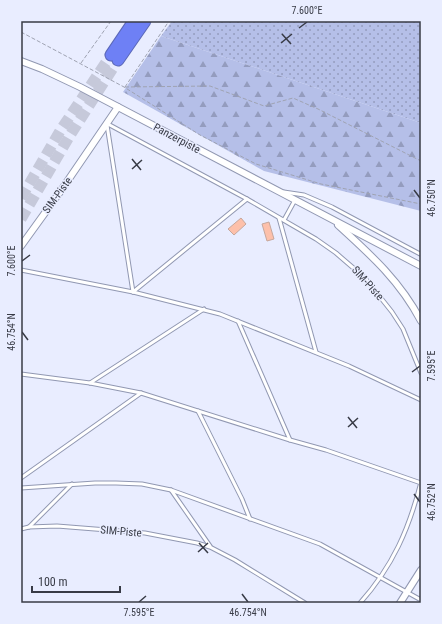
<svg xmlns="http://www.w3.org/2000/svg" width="442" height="624" font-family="'Roboto Condensed',sans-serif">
<defs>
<pattern id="grass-dots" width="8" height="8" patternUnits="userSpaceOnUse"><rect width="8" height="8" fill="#b5bfe8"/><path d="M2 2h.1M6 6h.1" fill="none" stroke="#949cbe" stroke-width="1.8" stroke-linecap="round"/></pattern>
<pattern id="forest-firs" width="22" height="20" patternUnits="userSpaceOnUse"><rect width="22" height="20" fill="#b5bfe8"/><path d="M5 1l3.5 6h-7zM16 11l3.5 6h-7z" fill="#949cbe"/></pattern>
</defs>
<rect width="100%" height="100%" fill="#e9edff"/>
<path fill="url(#grass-dots)" d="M172 21H421V123L161 36Z"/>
<path fill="url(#forest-firs)" d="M161 36 421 123V211L264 171 123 92Z"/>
<g fill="#fdc0aa" stroke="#c6a79c">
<path d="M241 218 246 224 234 235 228 229Z"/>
<path d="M269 222 274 239 267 241 262 224Z"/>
</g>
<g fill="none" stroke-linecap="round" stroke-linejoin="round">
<g stroke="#c6c9da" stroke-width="11" stroke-dasharray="11 5.5" stroke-linecap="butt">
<path d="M21 198 60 131 111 55"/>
<path d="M21 219 69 137 118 60"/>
</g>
<g stroke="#9198b2" stroke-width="5">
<g id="lane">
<path d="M106 123 247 199 316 239 336 253 365 278 392 312 403 329 421 373"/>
<path d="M107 125 133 292"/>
<path d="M284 192 304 195 332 207 420 254"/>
<path d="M279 218 316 352"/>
<path d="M284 220 295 200"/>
<path d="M21 270 133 292 220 314 349 366 421 400"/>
<path d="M133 292 247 199"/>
<path d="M238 321 290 440"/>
<path d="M21 374 90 383 141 393 290 440 326 450 421 483"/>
<path d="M90 383 204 309"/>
<path d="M198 411 242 499 250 519"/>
<path d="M21 478 141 393"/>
<path d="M21 488 95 483H116L142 484 171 490 320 544 421 600"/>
<path d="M171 490 210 546"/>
<path d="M29 527 72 484"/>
<path d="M21 529 29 527 57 526 145 533 197 543 210 547 235 560 305 603"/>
<path d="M360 603C393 566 409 529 421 482"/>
</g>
</g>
<g stroke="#9198b2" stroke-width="8">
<g id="street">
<path d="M21 61 42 69 80 87 421 266"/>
<path d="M338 225C371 255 400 281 421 321"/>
<path d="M21 246 60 192 118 107"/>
<path d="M400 603 421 570"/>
</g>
</g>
<g stroke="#5b68b8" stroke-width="13">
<g id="highway">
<path d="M111 55 134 21"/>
<path d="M118 60 145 21"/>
</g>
</g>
<g stroke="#9fa3b2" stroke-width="1" stroke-dasharray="4 2" stroke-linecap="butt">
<path d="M21 32 124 87 200 135 256 164 321 184 421 204"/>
<path d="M81 63 111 21"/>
<path d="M125 87 210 86 264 106 293 98 318 109 421 161"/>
<path d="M125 87 169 21"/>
</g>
<use href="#lane" stroke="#fff" stroke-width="3"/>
<use href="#street" stroke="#fff" stroke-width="6"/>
<use href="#highway" stroke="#6e80f5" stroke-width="11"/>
</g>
<path fill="none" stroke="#383b46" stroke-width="1.5" d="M299 28 307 22M282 34 291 44M281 43 292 34M132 159 141 170M132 169 142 160M414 190 420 198M22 261 30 255M22 332 28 340M412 372 420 366M348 417 357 428M348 427 358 418M414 494 420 502M199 543 208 553M198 552 208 543M242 594 248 602M139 602 146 596"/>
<g text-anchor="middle" stroke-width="3" stroke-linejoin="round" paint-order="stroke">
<g font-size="11" fill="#383b46" stroke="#e9edff">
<text transform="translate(177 138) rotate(28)" y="4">Panzerpiste</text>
<text transform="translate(57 195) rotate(-54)" y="4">SIM-Piste</text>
<text transform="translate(368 283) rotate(48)" y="4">SIM-Piste</text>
<text transform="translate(121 531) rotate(5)" y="4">SIM-Piste</text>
</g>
</g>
<rect width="442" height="624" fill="none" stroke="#e9edff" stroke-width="44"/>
<path d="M32 586v6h88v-6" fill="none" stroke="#383b46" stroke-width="2"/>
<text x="38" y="586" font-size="12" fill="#383b46" stroke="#e9edff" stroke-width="3" paint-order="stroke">100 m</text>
<rect x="22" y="22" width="398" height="580" fill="none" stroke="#383b46" stroke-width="1.5"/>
<g font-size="10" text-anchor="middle" fill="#383b46">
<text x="307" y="14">7.600°E</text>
<text transform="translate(431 198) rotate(-90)" y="4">46.750°N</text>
<text transform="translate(11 261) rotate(-90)" y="4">7.600°E</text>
<text transform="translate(11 332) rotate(-90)" y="4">46.754°N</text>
<text transform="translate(431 366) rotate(-90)" y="4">7.595°E</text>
<text transform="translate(431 502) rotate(-90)" y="4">46.752°N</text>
<text x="139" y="616">7.595°E</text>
<text x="248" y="616">46.754°N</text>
</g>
</svg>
